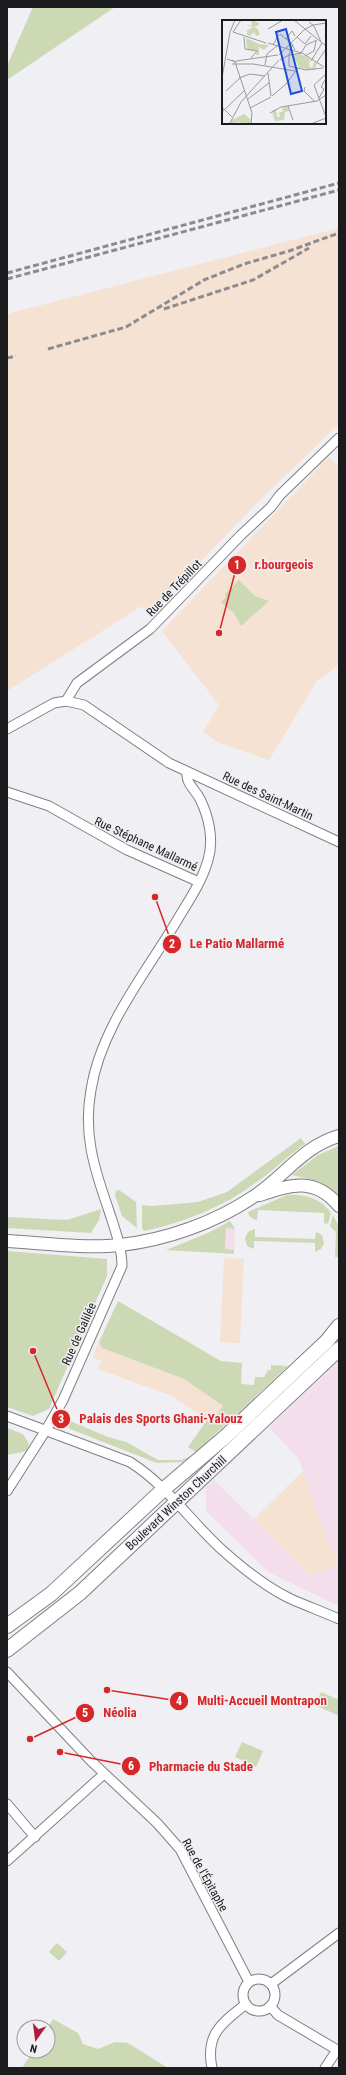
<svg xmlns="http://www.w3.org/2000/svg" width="346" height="2075" font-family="'Roboto Condensed',sans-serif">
<rect width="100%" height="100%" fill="#efeff4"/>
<g fill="#f4deec">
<path d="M226 1228 235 1229 234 1250 225 1249Z"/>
<path d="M339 1361V1562L324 1533 299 1459 269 1427Z"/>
<path d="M214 1480 311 1576 339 1564V1606L268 1572 206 1511V1487Z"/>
</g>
<g fill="#f5e2d2">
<path d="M339 228V424L267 493 148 615 142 606 7 691V314Z"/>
<path d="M329 457 339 467V664L316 682 269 760 219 743 203 732 219 705 162 631Z"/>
<path d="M224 1258 244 1259 240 1343 220 1342Z"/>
<path d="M99 1342 102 1348 184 1379 224 1406 211 1423 172 1396 98 1369 101 1360 92 1358Z"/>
<path d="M303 1471 324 1533 339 1562V1564L311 1576 254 1519Z"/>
</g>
<g fill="#cdd9b5">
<path d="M33 7H115L7 80V66Z"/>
<path d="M239 580 255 596 269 601 241 626 234 613 221 602 226 597 225 594Z"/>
<path d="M301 1138 305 1144C287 1156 272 1172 254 1184 223 1207 182 1223 144 1231L142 1228V1205L153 1206 198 1202 227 1192Z"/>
<path d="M339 1146V1195L317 1181 292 1175 318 1155Z"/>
<path d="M119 1190 136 1202 137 1228 122 1216 115 1195 116 1191Z"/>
<path d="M287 1195C304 1194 321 1198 331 1213L328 1224 324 1223V1213L258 1210 257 1220C252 1219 249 1217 248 1212Z"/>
<path d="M101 1209 99 1220 91 1233 7 1228V1217L67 1220Z"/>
<path d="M333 1215 339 1227V1257H335L336 1232 330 1226Z"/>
<path d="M230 1221 235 1229 226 1228 225 1249 234 1250V1254L166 1250 208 1233Z"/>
<path d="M255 1229V1237L315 1239 316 1232 322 1235 324 1243 321 1249 315 1252V1243L254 1241V1249L247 1246 245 1238 248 1232Z"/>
<path d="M7 1251 107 1259V1276L49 1409 33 1416 7 1407Z"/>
<path d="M118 1301 221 1361 242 1363 241 1384 254 1385 255 1377H264L268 1370H271V1365L288 1366 196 1452 188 1447 207 1420 212 1423 223 1406 184 1379 102 1348 99 1342Z"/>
<path d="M68 1410 70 1421 108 1437 126 1442 158 1460H181L191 1456 183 1462 157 1463 70 1429 65 1423Z"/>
<path d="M7 1428 23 1434 29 1444 27 1451 7 1455Z"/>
<path d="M321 1692 339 1700V1716L315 1705Z"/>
<path d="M242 1742 263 1751 256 1767 235 1757Z"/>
<path d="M57 1943 67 1952 59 1961 49 1952Z"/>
<path d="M53 2019 78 2033 83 2044 98 2049 115 2042 128 2043 168 2068H22L33 2051H48V2028Z"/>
</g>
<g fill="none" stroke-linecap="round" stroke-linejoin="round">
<g stroke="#7f7f84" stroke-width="11">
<g id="street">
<path d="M66 701 77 683 150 629 241 535 271 507 280 495 339 438"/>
<path d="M7 729 54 703 66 701 84 705 169 763 339 842"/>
<path d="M7 792 49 806 127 850 199 882"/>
<path d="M7 1416 130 1462C166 1485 189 1519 220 1548 241 1567 265 1587 291 1599 307 1606 323 1612 339 1619"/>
<path d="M7 1491 46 1430 63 1400 122 1266C122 1247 114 1227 108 1208 94 1168 83 1133 91 1090 101 1026 147 972 179 917 190 899 202 881 208 860 214 840 209 817 200 799 195 789 186 784 187 773"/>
<path d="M7 1672 91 1761 157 1823 180 1849 249 1982"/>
<path d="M7 1804 35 1837"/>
<path d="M7 1861 104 1774"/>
<circle cx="259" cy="1995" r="16"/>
<path d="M271 1984 339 1933"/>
<path d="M270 2006 278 2015 339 2051"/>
<path d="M212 2068C205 2034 222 2023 246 2004"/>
<path d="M325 2068 337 2050"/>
</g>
</g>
<g stroke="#7f7f84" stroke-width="14">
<g id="secondary">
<path d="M260 1195C291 1184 315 1177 339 1206"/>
<path d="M7 1241C41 1243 86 1249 120 1245 166 1240 214 1223 253 1197 283 1178 303 1146 339 1136"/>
</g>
</g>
<g stroke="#7f7f84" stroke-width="16">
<g id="primary">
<path d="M7 1626 51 1594 165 1488 225 1437 327 1341 339 1326"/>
<path d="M7 1650 80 1593 339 1349"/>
</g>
</g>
<use href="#street" stroke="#fff" stroke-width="9"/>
<use href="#secondary" stroke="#fff" stroke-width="12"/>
<use href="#primary" stroke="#fff" stroke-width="14"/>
<g stroke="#8c8c90" stroke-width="3" stroke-dasharray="6 3" stroke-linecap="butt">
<path d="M7 273 339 183"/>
<path d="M7 279 339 190"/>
<path d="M164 309 253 280 309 248"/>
<path d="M48 349 126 327 204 280 244 264 289 251 339 233"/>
<path d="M7 358 16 356"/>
</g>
</g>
<g text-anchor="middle" stroke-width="3" stroke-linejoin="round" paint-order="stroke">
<g font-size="12" fill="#1c1c1e" stroke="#efeff4">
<text transform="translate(174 588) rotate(-46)" y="4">Rue de Trépillot</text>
<text transform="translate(268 796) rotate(25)" y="4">Rue des Saint-Martin</text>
<text transform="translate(146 844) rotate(25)" y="4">Rue Stéphane Mallarmé</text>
<text transform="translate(79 1334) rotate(-66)" y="4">Rue de Galilée</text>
<text transform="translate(176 1503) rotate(-43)" y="4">Boulevard Winston Churchill</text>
<text transform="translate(205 1875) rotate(61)" y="4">Rue de l'Épitaphe</text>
</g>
</g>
<g transform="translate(222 20)">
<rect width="104" height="104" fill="#efeff4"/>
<path d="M23 0H34V3L36 1 37 5 32 7 36 9 38 15 34 16 32 12 28 16 24 14 26 12 24 11 31 7 25 5H30L29 0ZM24 18 37 24 47 25 42 30 37 27V35H34L35 30H25ZM78 34 88 39 87 46 90 48 92 42 95 43 93 50 77 48 71 35ZM65 86 67 91 63 92 62 100 53 101 50 91 54 89 55 97H58L57 92H61L60 88ZM22 94 28 99 29 97 28 104 15 102 9 104 10 100Z" fill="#cdd9b5"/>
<path fill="none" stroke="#9b9b9e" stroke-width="1" d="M72 0 104 26M87 2 92 6 99 22M46 9 61 0M11 12 44 23M11 12 19 0M58 14 69 23 73 30M22 17 23 29 35 31 29 38M75 17 83 24 89 16M64 19 70 11 73 16M46 23 79 33 84 25 95 20M51 25 57 14M57 35 82 10 91 5 104 3M83 36 92 31 94 21M5 39 14 42 10 40M58 40 67 35 80 33 102 47M14 41 56 35M89 41 100 23M13 42 30 93 29 104M95 42 104 29M10 44H31L73 51M43 45 45 34 56 25M67 46 84 50 101 48M67 46V34L71 24M46 53 49 76M0 58 8 12 13 0M17 58 28 54 43 56M92 65 104 97M92 65 104 54M83 67 82 71 93 82M4 71 18 58M50 76 64 64 76 48M97 78 102 69 99 67 103 60M26 79 47 63M66 86 71 100M0 87 10 97M28 88 49 77M0 92 23 70M48 93 59 87 95 81 104 75M8 103 19 82 57 40M89 104 104 98"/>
<path fill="#1d4ed8" fill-opacity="0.15" stroke="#1d4ed8" stroke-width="2" d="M64 9 80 71 69 74 54 12Z"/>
<rect width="104" height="104" fill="none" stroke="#1c1c1e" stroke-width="2"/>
</g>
<path fill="none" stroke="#d62828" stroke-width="1.5" d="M219 633L237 565M155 897L172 944M33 1351L61 1419M107 1690L179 1701M30 1739L85 1713M60 1752L131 1766"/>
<g fill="#d62828" stroke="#efeff4" stroke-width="1.5">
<circle cx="219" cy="633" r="4"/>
<circle cx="155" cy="897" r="4"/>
<circle cx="33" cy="1351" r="4"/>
<circle cx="107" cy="1690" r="4"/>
<circle cx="30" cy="1739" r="4"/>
<circle cx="60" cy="1752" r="4"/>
<circle cx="237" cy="565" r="10"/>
<circle cx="172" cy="944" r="10"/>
<circle cx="61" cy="1419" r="10"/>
<circle cx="179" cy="1701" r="10"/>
<circle cx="85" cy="1713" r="10"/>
<circle cx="131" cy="1766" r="10"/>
</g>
<g font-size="12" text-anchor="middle" font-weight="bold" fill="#fff">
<text x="237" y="569">1</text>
<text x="172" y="948">2</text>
<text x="61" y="1423">3</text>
<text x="179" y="1705">4</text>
<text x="85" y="1717">5</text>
<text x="131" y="1770">6</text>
</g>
<g font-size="13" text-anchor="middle" font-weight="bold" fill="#d62828" stroke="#efeff4" stroke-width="3" stroke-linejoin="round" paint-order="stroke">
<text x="284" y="569">r.bourgeois</text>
<text x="237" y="948">Le Patio Mallarmé</text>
<text x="161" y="1423">Palais des Sports Ghani-Yalouz</text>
<text x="262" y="1705">Multi-Accueil Montrapon</text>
<text x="120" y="1717">Néolia</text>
<text x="201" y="1771">Pharmacie du Stade</text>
</g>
<rect width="346" height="2075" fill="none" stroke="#1c1c1e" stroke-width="16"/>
<g transform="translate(36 2039) rotate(194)"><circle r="19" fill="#efeff4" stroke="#9b9b9e"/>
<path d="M0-3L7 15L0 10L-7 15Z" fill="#af1b3c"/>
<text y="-6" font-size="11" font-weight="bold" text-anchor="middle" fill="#1c1c1e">N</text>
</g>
</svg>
